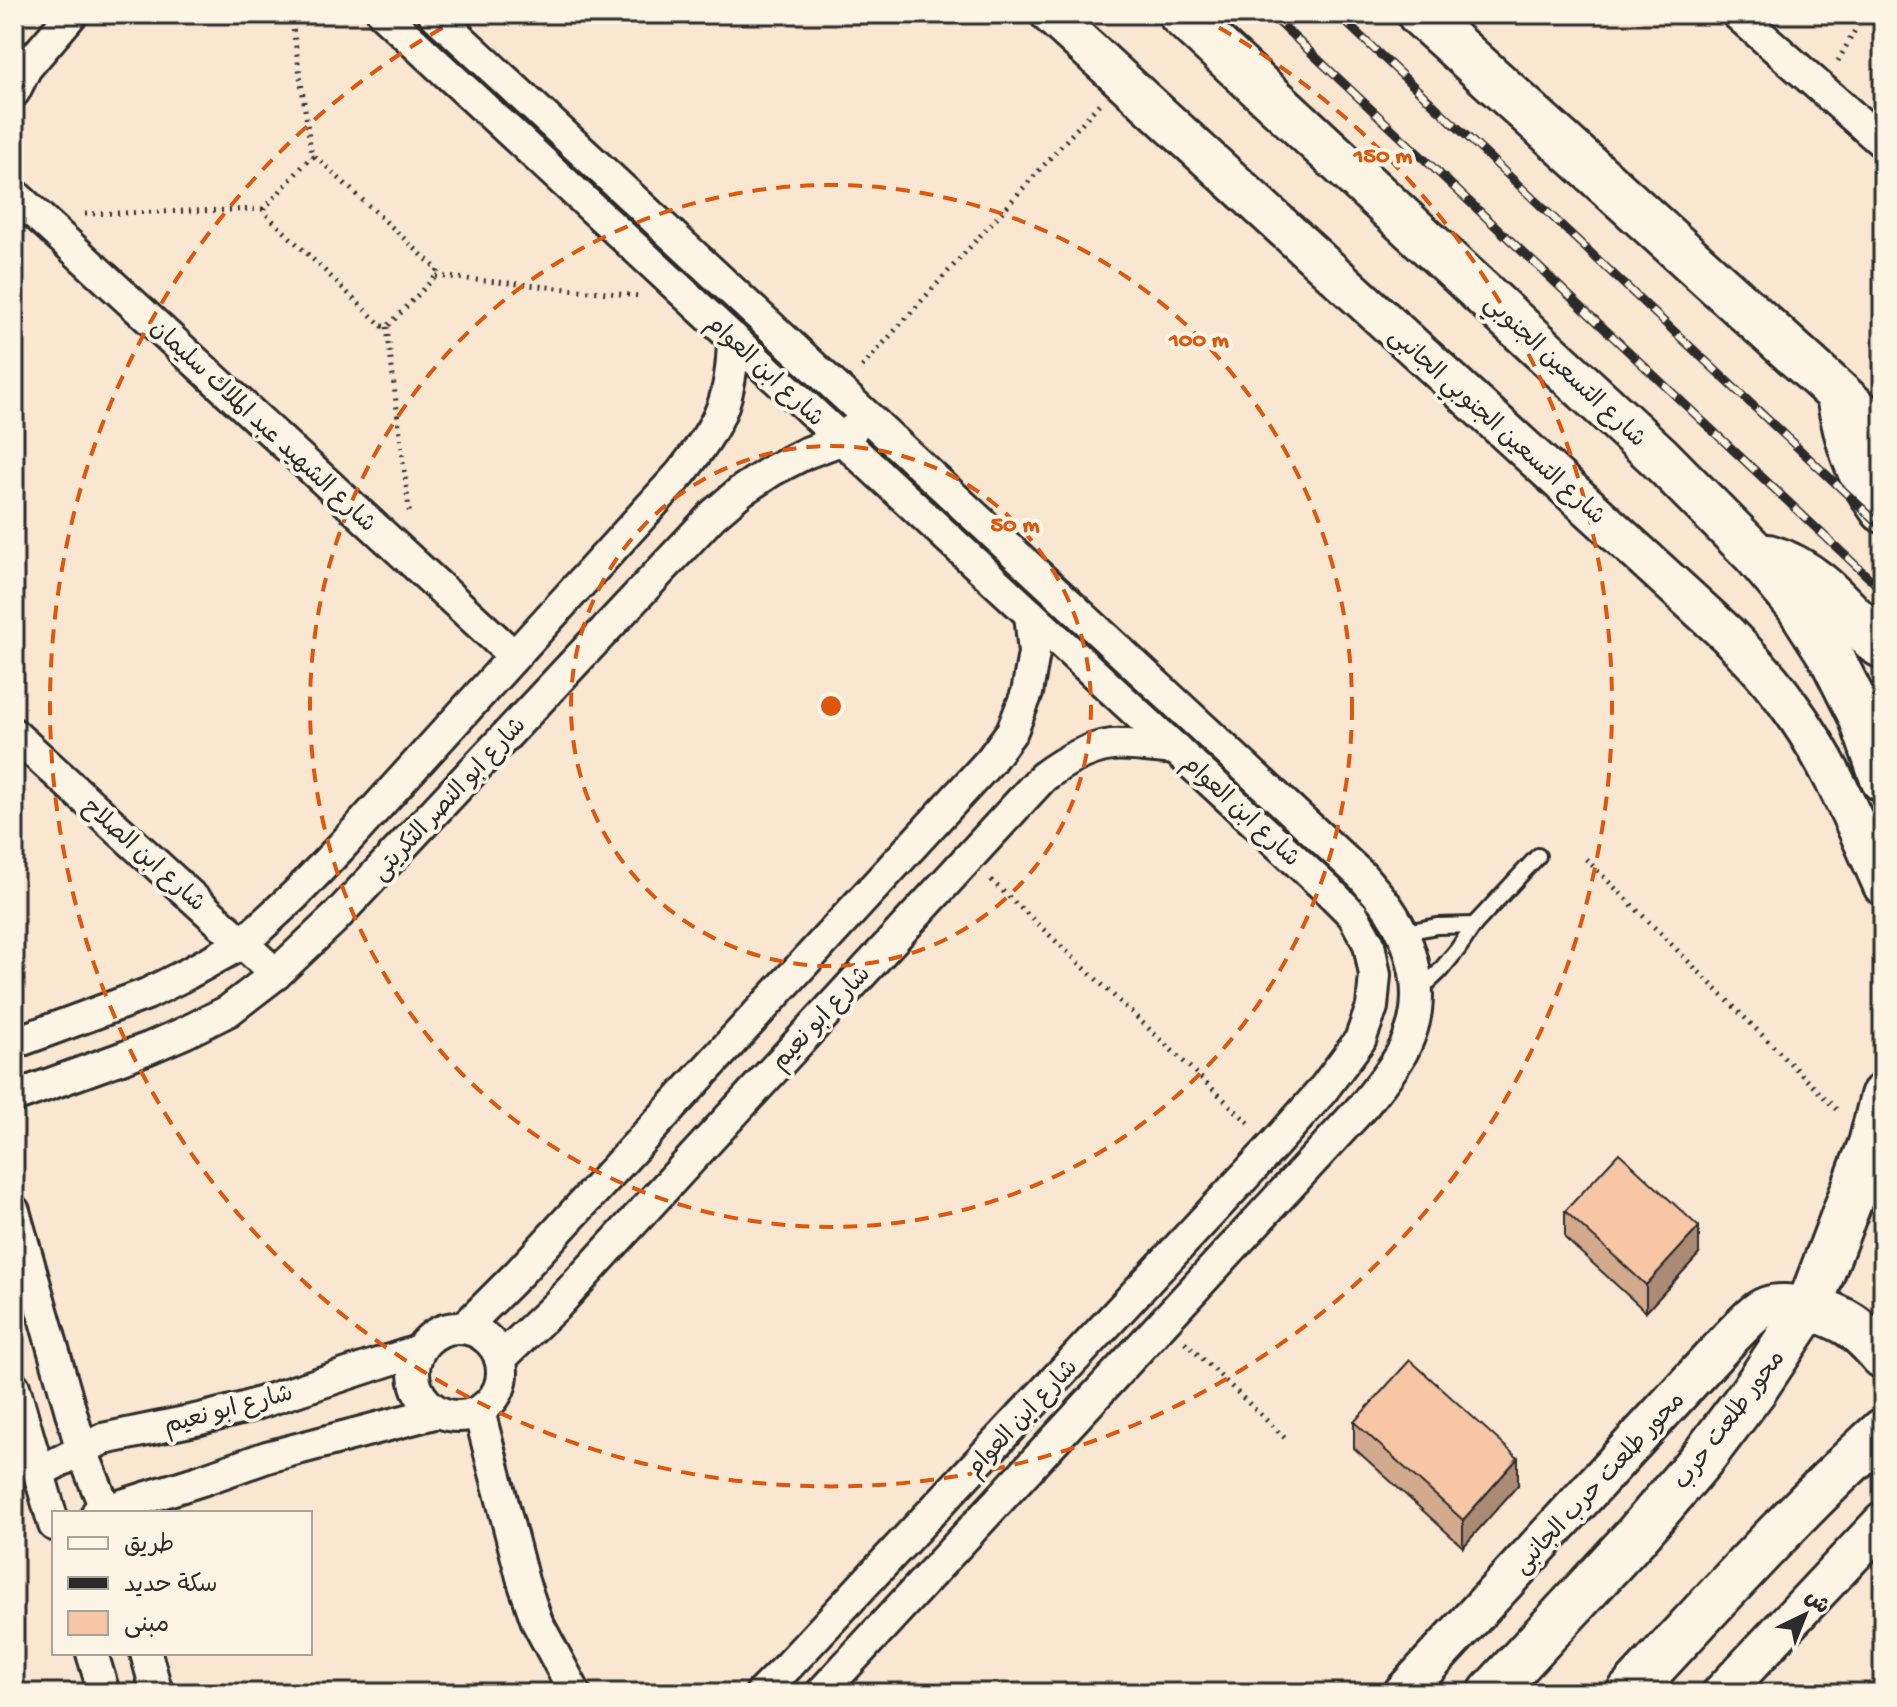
<svg xmlns="http://www.w3.org/2000/svg" width="1897" height="1707" font-family="'Gochi Hand','Playpen Sans Arabic',sans-serif">
<rect width="100%" height="100%" fill="#fae7d2"/>
<filter id="ink" filterUnits="userSpaceOnUse"><feTurbulence type="fractalNoise" baseFrequency=".0125" numOctaves="2"/><feDisplacementMap in="SourceGraphic" scale="16" xChannelSelector="R" yChannelSelector="G"/><feConvolveMatrix kernelMatrix="1 2 1 2 8 2 1 2 1" color-interpolation-filters="sRGB"/></filter>
<g filter="url(#ink)">
<g fill="none" stroke-linecap="round" stroke-linejoin="round">
<g stroke="#2b2b2b" stroke-width="20">
<g id="service">
<path d="M1401 933 1437 926 1474 925"/>
<path d="M1419 991 1439 972 1458 949 1474 925 1538 856"/>
</g>
</g>
<g stroke="#2b2b2b" stroke-width="36">
<g id="minor">
<path d="M383 14 1331 893 1353 915 1369 944 1375 975 1372 1007 1360 1040 1322 1091 1273 1146 788 1666 761 1693"/>
<path d="M434 14 1362 876C1371 887 1381 897 1389 909 1414 946 1426 995 1409 1037 1400 1062 1381 1083 1365 1104L821 1693"/>
<path d="M1737 14 1883 143"/>
<path d="M14 92 26 68 72 14"/>
<path d="M14 194 514 656"/>
<path d="M14 734 276 974"/>
<path d="M14 1043 147 994 187 974 243 943 295 895 340 848 681 473C719 425 732 401 733 338"/>
<path d="M14 1097 149 1048 184 1033 228 1011 276 974 334 919 713 515 741 491 773 470 806 453 841 440 852 430"/>
<path d="M14 1211 82 1451 107 1513"/>
<path d="M464 1328 519 1273 990 761 1012 731 1027 693 1034 653 1030 614"/>
<circle cx="458" cy="1372" r="44"/>
<path d="M500 1359 556 1306 1043 777C1063 762 1087 748 1112 745 1128 743 1159 748 1176 749"/>
<path d="M14 1387 54 1525"/>
<path d="M479 1411 523 1581 537 1622 575 1693"/>
<path d="M39 1472 103 1439 200 1419 244 1408 420 1350"/>
<path d="M97 1513 202 1480 267 1457 438 1412"/>
<path d="M92 1653 104 1693"/>
<path d="M146 1653 157 1693"/>
</g>
</g>
<g stroke="#2b2b2b" stroke-width="44">
<g id="tertiary">
<path d="M1050 14 1727 634C1748 656 1770 678 1788 704 1829 759 1855 823 1883 886"/>
<path d="M1403 1693 1730 1338C1761 1307 1762 1299 1809 1307"/>
<path d="M1722 1693 1883 1522"/>
</g>
</g>
<g stroke="#2b2b2b" stroke-width="50">
<g id="primary">
<path d="M1809 1307C1846 1319 1857 1326 1883 1356"/>
<path d="M1491 1693 1636 1536 1704 1456 1754 1390 1809 1307 1871 1144 1883 1096"/>
<path d="M1629 1693C1712 1604 1793 1513 1883 1431"/>
</g>
</g>
<g stroke="#2b2b2b" stroke-width="50">
<g id="trunk">
<path d="M1181 14 1659 457 1755 554 1798 605 1832 658 1861 716 1883 779"/>
<path d="M1420 14 1883 434"/>
<path d="M1839 396C1846 437 1857 475 1883 510"/>
<path d="M1768 557C1815 570 1844 609 1876 642L1883 646"/>
</g>
</g>
<g stroke="#2b2b2b" stroke-width="5" stroke-dasharray="2 6" stroke-linecap="butt">
<path d="M291 14 312 157"/>
<path d="M1866 14 1883 31"/>
<path d="M1838 61 1864 14"/>
<path d="M315 156 438 270 436 276 387 327 382 326 264 212V209L310 158Z"/>
<path d="M85 214 264 209"/>
<path d="M436 276 640 296"/>
<path d="M387 327 410 517"/>
<path d="M862 367 1099 104"/>
<path d="M1586 859 1840 1113"/>
<path d="M991 880 1252 1126"/>
<path d="M1185 1342 1288 1441"/>
</g>
<use href="#service" stroke="#fcf5e5" stroke-width="14"/>
<use href="#minor" stroke="#fcf5e5" stroke-width="30"/>
<use href="#tertiary" stroke="#fcf5e5" stroke-width="38"/>
<use href="#primary" stroke="#fcf5e5" stroke-width="44"/>
<use href="#trunk" stroke="#fcf5e5" stroke-width="44"/>
<g stroke="#2b2b2b" stroke-width="9">
<g id="rail">
<path d="M1270 14 1883 591"/>
<path d="M1337 14 1883 528"/>
</g>
</g>
<use href="#rail" stroke="#fcf5e5" stroke-width="6" stroke-dasharray="18" stroke-linecap="butt"/>
</g>
<g fill="#d4aa8e" stroke="#2b2b2b" stroke-width="2">
<path d="M1565 1211 1699 1254 1646 1312 1565 1238Z"/>
<path d="M1354 1422 1518 1485 1463 1547 1354 1448Z"/>
</g>
<g fill="#ac8b74" stroke="#2b2b2b" stroke-width="2">
<path d="M1699 1227V1254L1646 1312V1285Z"/>
<path d="M1518 1458V1485L1463 1547V1520Z"/>
</g>
<g fill="#f6c6a5" stroke="#2b2b2b" stroke-width="2">
<path d="M1619 1153 1699 1227 1646 1285 1565 1211Z"/>
<path d="M1410 1360 1518 1458 1463 1520 1354 1422Z"/>
</g>
</g>
<g fill="none" stroke="#df570e" stroke-width="4" stroke-dasharray="14 10">
<circle cx="831" cy="706" r="260"/>
<circle cx="831" cy="706" r="521"/>
<path d="M1198 16A781 781 0 1 1 464 16"/>
</g>
<g text-anchor="middle" stroke-width="8" stroke-linejoin="round" paint-order="stroke">
<g font-size="24" fill="#2b2b2b" stroke="#fcf5e5">
<text transform="translate(766 370) rotate(43)" y="8">شارع ابن العوام</text>
<text transform="translate(1566 370) rotate(43)" y="8">شارع التسعين الجنوبي</text>
<text transform="translate(264 425) rotate(43)" y="8">شارع الشهيد عبد الملاك سليمان</text>
<text transform="translate(1498 425) rotate(42)" y="8">شارع التسعين الجنوبي الجانبى</text>
<text transform="translate(448 798) rotate(-47)" y="8">شارع ابو النصر التكريتى</text>
<text transform="translate(1242 810) rotate(43)" y="8">شارع ابن العوام</text>
<text transform="translate(145 854) rotate(42)" y="8">شارع ابن الصلاح</text>
<text transform="translate(820 1017) rotate(-47)" y="8">شارع ابو نعيم</text>
<text transform="translate(228 1408) rotate(-15)" y="8">شارع ابو نعيم</text>
<text transform="translate(1021 1417) rotate(-47)" y="8">شارع ابن العوام</text>
<text transform="translate(1728 1419) rotate(-53)" y="8">محور طلعت حرب</text>
<text transform="translate(1598 1482) rotate(-47)" y="8">محور طلعت حرب الجانبى</text>
</g>
</g>
<circle cx="831" cy="706" r="12" fill="#df570e" stroke="#fcf5e5" stroke-width="4"/>
<g font-size="24" text-anchor="middle" font-weight="bold" fill="#df570e" stroke="#fcf5e5" stroke-width="8" stroke-linejoin="round" paint-order="stroke">
<text x="1383" y="162">150 m</text>
<text x="1199" y="346">100 m</text>
<text x="1015" y="531">50 m</text>
</g>
<rect width="1897" height="1707" fill="none" stroke="#fcf5e5" stroke-width="48"/>
<rect x="24" y="24" width="1849" height="1659" fill="none" stroke="#2b2b2b" stroke-width="3" filter="url(#ink)"/>
<rect x="52" y="1511" width="260" height="144" fill="#fcf5e5" stroke="#a8a49b" stroke-width="2"/>
<rect x="68" y="1537" width="40" height="12" fill="#fcf5e5" stroke="#a8a49b" stroke-width="2"/>
<text x="124" y="1551" font-size="24" fill="#2b2b2b">طريق</text>
<rect x="68" y="1577" width="40" height="12" fill="#2b2b2b" stroke="#a8a49b" stroke-width="2"/>
<text x="124" y="1591" font-size="24" fill="#2b2b2b">سكة حديد</text>
<rect x="68" y="1611" width="40" height="24" fill="#f6c6a5" stroke="#a8a49b" stroke-width="2"/>
<text x="124" y="1631" font-size="24" fill="#2b2b2b">مبنى</text>
<g transform="translate(1805 1615) rotate(43)" stroke="#fcf5e5" stroke-width="6" paint-order="stroke">
<path d="M0-6L14 30L0 20L-14 30Z" fill="#2b2b2b"/>
<text y="-12" font-size="22" font-weight="bold" text-anchor="middle" fill="#2b2b2b">ش</text>
</g>
</svg>
